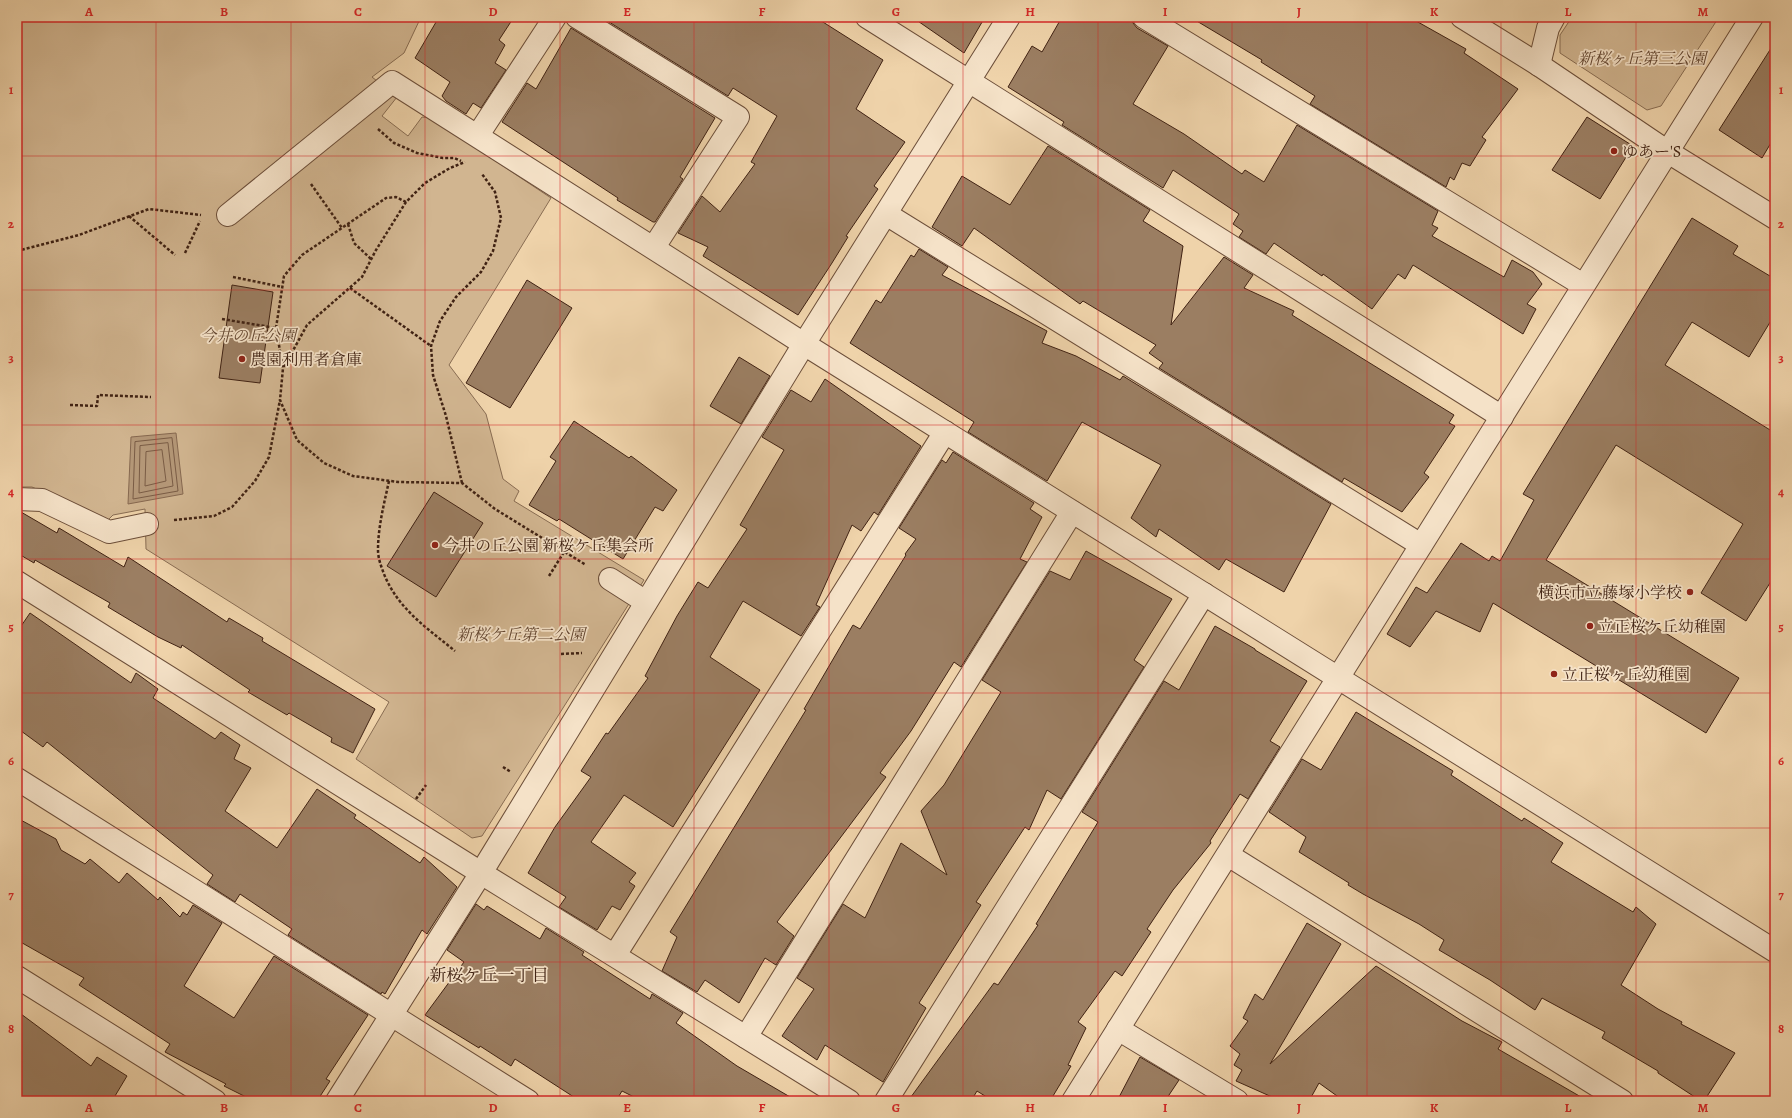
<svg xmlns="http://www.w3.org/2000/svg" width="1792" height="1118" font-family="Alegreya,'Noto Serif JP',serif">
<rect width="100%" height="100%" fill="#efd3aa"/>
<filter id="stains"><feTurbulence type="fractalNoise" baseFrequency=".005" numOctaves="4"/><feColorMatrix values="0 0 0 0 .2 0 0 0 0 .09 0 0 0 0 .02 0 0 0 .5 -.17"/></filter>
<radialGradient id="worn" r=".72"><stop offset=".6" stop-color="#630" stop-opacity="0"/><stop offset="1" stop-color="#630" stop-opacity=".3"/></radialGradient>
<g fill="#d1b590" stroke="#886c52">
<path d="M17 17H421L404 53 372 77 397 97 382 116 408 136 422 117 431 118 551 198 449 365 486 414 503 479 519 491 514 501 644 580 482 836 472 838 356 759 389 702 146 549 145 509 113 515 107 521 32 487H17Z"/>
<path d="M1572 17H1719L1661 106 1647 110 1560 53V35Z"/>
</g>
<path fill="#b49777" stroke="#86684f" d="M176 433 183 494 128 504 131 437Z"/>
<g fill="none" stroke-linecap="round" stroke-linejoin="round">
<g stroke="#7a5c45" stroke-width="1">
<path d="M172 438 178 491 133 499 135 442Z"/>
<path d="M168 443 173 486 139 493 140 446Z"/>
<path d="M162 450 166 481 145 486 146 452Z"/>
</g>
</g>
<g fill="#9b7e62" stroke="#402213">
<path d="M439 17H514L499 40 505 45 495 63 506 70 481 108 473 103 466 114 446 101 442 96 450 82 415 58Z"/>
<path d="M601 17H815L883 60 856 109 905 142 874 186 878 189 846 236 848 237 832 263 798 315 703 256 708 247 678 233 702 196 720 212 755 164 751 162 777 116 733 88 728 96Z"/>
<path d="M912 17H985L964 53Z"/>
<path d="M1062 17H1132L1133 23 1137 28 1168 46 1133 104 1184 134 1242 174 1245 170 1264 182 1297 125 1438 211 1432 225 1438 228 1432 236 1504 277 1512 260 1533 272 1542 284 1527 304 1536 309 1523 334 1413 265 1405 279 1398 274 1372 309 1323 274 1322 276 1274 243 1266 254 1239 237 1243 231 1233 224 1239 214 1173 170 1163 188 1062 125 1064 122 1008 87 1032 46 1042 52Z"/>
<path d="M1190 17H1409L1466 49 1464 53 1518 89 1482 137 1486 140 1470 166 1462 163 1454 180 1450 177 1446 187 1310 104 1315 96 1261 62 1262 60Z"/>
<path d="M571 28 715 118 680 177 683 179 655 222H653L617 200 618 198 502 122 527 83 536 89Z"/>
<path d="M1775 42V136L1762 158 1719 130Z"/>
<path d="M1587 117 1633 146 1600 199 1552 170Z"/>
<path d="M1048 146 1150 210 1143 221 1183 246 1171 325 1224 257 1253 275 1244 288 1294 311 1292 315 1454 415 1449 423 1455 426 1424 473 1429 477 1402 512 1344 478 1342 482 1159 368 1163 363 1149 353 1156 345 1083 301 1080 304 974 228 962 246 932 227 962 176 1010 205Z"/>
<path d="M1692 218 1738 246 1733 254 1775 279V314L1749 357 1692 322 1665 365 1775 433V575L1746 621 1701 593 1743 524 1616 445 1546 560 1739 678 1706 733 1493 603 1480 632 1436 611 1410 647 1387 634 1416 587 1427 593 1461 543 1489 561 1492 556 1500 561 1534 500 1523 494Z"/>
<path d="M919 249 948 267 942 275 1047 331 1042 343 1076 356 1120 380 1123 376 1331 504 1284 592 1226 559 1219 570 1159 529 1156 537 1131 518 1161 465 1082 422 1047 481 968 432 974 422 850 343 876 300 881 303 911 255 914 257Z"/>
<path d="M527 280 572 308 510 408 466 383Z"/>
<path d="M232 285 273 292 260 383 219 378Z"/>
<path d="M739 357 770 376 741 424 710 406Z"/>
<path d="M825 379 921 446 878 515 874 512 861 531 852 525 816 605 820 607 801 636 743 601 710 657 760 690 673 827 624 795 591 842 636 873 629 882 635 886 620 910 612 906 597 930 559 907 566 897 528 873 555 827 591 777 581 771 606 733 608 734 648 678 645 676 677 616 698 582 708 588 747 529 740 525 784 450 762 437 791 390 811 402Z"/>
<path d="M574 421 629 458 631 456 677 490 663 511 655 507 623 559 559 519 557 521 529 505 556 461 550 457Z"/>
<path d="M953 452 1034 503 1030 509 1042 517 1020 559 1027 562 961 667 954 662 911 731 880 773 886 777 777 922 794 936 776 965 765 958 739 1003 705 980 697 992 662 971 677 937 670 932 806 710 804 709 853 625 860 629 906 555 905 554 916 539 899 528 942 460 946 463Z"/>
<path d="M434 492 483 523 436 597 387 566Z"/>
<path d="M17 512H21L57 533 59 528 124 567 128 557 227 622 229 618 263 638 262 641 375 709 353 753 331 742 332 738 289 713 287 715 248 692 250 690 182 645 181 648 158 637 108 607 110 603 35 560 34 563 17 553Z"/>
<path d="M1086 551 1172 599 1134 660 1144 667 1061 799 1047 790 1029 830 1025 827 976 902 981 905 919 1003 926 1008 883 1082 825 1045 817 1060 782 1036 814 989 797 978 843 904 865 918 901 843 947 875 921 811 944 785 1001 692 982 680 1050 571 1070 580Z"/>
<path d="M30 613 131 683 136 673 158 689 153 698 215 739 221 732 240 745 234 759 251 768 225 811 277 848 317 789 356 815 354 818 420 863 424 857 457 887 427 934 422 930 385 994 382 992 381 994 288 935 292 929 240 894 235 902 207 884 213 875 47 742 43 747 17 728V632Z"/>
<path d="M1215 626 1255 649V650L1307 681 1270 741 1280 747 1248 799 1240 794 1210 841 1211 843 1173 890 1147 929 1151 932 1122 976 1115 971 1078 1022 1086 1028 1068 1065 1071 1066 1050 1101H993L977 1091 971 1101H908L994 983 998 985 1038 925 1036 924 1098 822 1082 812 1164 681 1179 690Z"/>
<path d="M1356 712 1453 771 1451 775 1522 821 1524 818 1563 843 1551 862 1633 912 1636 907 1656 924 1621 985 1658 1009 1682 1022 1681 1024 1735 1053 1704 1101H1701L1658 1073V1071L1602 1038 1605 1032 1542 998 1535 1010 1490 980 1439 950 1444 940 1419 924 1363 894 1348 885 1349 883 1299 852 1306 837 1269 812 1302 759 1321 770Z"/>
<path d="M17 818 56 839 61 850 85 864 90 859 119 883 127 873 158 900 160 897 180 917 183 912 187 915 193 905 222 923 184 986 234 1018 274 956 368 1015 326 1079 330 1081 317 1101H254L224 1086 226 1084 165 1052 170 1044 79 985 84 978 17 940Z"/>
<path d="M476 904 484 910 487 906 540 939 546 928 584 952 582 955 650 999 652 994 683 1013 676 1023 737 1066 797 1101H642L622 1091 616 1101H580L515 1059 511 1066 480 1046 479 1048 425 1015 464 962 447 950Z"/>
<path d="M1307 923 1341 944 1270 1064 1376 966 1462 1021 1502 1042 1498 1049 1588 1101H1344L1319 1083 1309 1101H1281L1236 1081 1242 1070 1234 1065 1240 1054 1230 1046 1248 1021 1243 1018 1255 994 1263 1000Z"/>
<path d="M17 1011 91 1066 97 1057 127 1076 112 1101H17Z"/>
<path d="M1140 1057 1179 1080 1165 1101H1117Z"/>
</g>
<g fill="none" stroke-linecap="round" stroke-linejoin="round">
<g stroke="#6c4e39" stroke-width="24">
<g id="minor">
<path d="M577 17 738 117 654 247"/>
<path d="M867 17 1502 417"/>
<path d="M1144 17 1583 285"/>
<path d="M1462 17 1539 65 1668 152 1775 218"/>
<path d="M1539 65 1548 28 1554 17"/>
<path d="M478 135 555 17"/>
<path d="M886 214 1421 545"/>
<path d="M228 215 392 82 804 344 1775 951"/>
<path d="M17 499 42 500 109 532 147 524"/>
<path d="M610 579 646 602"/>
<path d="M17 582 481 873 849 1101"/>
<path d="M17 779 528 1101"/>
<path d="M1228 855 1622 1101"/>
<path d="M615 955 945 432"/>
<path d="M17 977 215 1101"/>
<path d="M1118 1029 1237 1101"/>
<path d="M746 1037 1072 512"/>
<path d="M337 1101 481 873 804 344 1009 17"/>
<path d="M886 1101 1204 594"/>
<path d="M1073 1101 1752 17"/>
</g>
</g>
<g stroke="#402213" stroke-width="2.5" stroke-dasharray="3 2" stroke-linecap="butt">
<path d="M378 129 394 143 417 153 443 158H454L461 161"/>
<path d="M311 184 342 228"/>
<path d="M406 202 396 197 386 198 302 255 284 276 276 328 283 368 280 400 297 440 324 463 353 476 398 482 462 483 495 509 586 565"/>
<path d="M129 216 175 255"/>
<path d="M348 224 354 243 371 259"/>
<path d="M17 251 79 235 149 209 201 215"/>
<path d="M185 253 200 221"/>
<path d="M233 277 282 287"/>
<path d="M350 288 431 346"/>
<path d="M222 319 276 328"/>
<path d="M284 367 307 325 362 277 376 250 406 202 425 183 450 168 465 162"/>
<path d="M70 405 97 406 98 395 151 397"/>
<path d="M389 481C384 504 378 527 378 550 378 558 381 566 384 574 398 609 427 628 455 651"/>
<path d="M462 483 446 416 433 375 431 346 440 321 456 297 481 272 493 251 501 218 495 192 482 174"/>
<path d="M174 520 214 516 232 507 255 481 269 457 280 400"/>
<path d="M549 576 564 552"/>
<path d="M561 654 582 653"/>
<path d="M503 767 511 772"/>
<path d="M416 799 426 785"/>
</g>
<use href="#minor" stroke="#f5e2c8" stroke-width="22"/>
</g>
<path fill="none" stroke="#d62828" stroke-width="1" stroke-opacity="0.55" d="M156 17V1101M291 17V1101M425 17V1101M560 17V1101M694 17V1101M829 17V1101M963 17V1101M1098 17V1101M1232 17V1101M1367 17V1101M1501 17V1101M1636 17V1101M17 156H1775M17 290H1775M17 425H1775M17 559H1775M17 693H1775M17 828H1775M17 962H1775"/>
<g fill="#8f2418" stroke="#f5e2c8" stroke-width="1.5">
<circle cx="1614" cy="151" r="4"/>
<circle cx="242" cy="359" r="4"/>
<circle cx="435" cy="545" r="4"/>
<circle cx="1690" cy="592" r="4"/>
<circle cx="1590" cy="626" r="4"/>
<circle cx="1554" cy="674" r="4"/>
</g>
<g text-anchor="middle" stroke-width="3.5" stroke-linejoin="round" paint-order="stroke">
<g font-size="16" font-style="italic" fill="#644732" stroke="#f5e2c8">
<text x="1642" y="64">新桜ヶ丘第三公園</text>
<text x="248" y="341">今井の丘公園</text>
<text x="521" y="640">新桜ケ丘第二公園</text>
</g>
<g font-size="16" fill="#402213" stroke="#f5e2c8" text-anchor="start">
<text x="1622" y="157">ゆあー'S</text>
<text x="250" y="365">農園利用者倉庫</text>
<text x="443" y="551">今井の丘公園 新桜ケ丘集会所</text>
<text x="1682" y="598" text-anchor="end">横浜市立藤塚小学校</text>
<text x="1598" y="632">立正桜ケ丘幼稚園</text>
<text x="1562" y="680">立正桜ヶ丘幼稚園</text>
</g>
<g font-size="17" fill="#402213" stroke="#f5e2c8">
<text x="489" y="981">新桜ケ丘一丁目</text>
</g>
</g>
<rect width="1792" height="1118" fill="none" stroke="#efd3aa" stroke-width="44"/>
<rect x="22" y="22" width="1748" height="1074" fill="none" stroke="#d62828" stroke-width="1.5"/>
<g font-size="13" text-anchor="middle" font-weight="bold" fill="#d62828">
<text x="89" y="16">A</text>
<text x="224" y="16">B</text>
<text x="358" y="16">C</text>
<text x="493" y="16">D</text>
<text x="627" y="16">E</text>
<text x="762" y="16">F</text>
<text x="896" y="16">G</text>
<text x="1030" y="16">H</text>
<text x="1165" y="16">I</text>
<text x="1299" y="16">J</text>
<text x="1434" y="16">K</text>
<text x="1568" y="16">L</text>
<text x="1703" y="16">M</text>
<text x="11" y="94">1</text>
<text x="1781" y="94">1</text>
<text x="11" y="228">2</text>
<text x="1781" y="228">2</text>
<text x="11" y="362">3</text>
<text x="1781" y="362">3</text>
<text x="11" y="496">4</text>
<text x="1781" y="496">4</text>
<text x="11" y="631">5</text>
<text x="1781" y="631">5</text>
<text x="11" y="765">6</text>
<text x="1781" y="765">6</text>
<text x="11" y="899">7</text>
<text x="1781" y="899">7</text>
<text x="11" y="1033">8</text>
<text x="1781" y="1033">8</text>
<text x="89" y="1112">A</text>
<text x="224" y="1112">B</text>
<text x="358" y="1112">C</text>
<text x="493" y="1112">D</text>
<text x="627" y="1112">E</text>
<text x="762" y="1112">F</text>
<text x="896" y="1112">G</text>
<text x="1030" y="1112">H</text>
<text x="1165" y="1112">I</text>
<text x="1299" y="1112">J</text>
<text x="1434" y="1112">K</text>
<text x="1568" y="1112">L</text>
<text x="1703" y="1112">M</text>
</g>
<rect width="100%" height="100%" filter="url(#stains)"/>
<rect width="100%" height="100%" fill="url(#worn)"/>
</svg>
